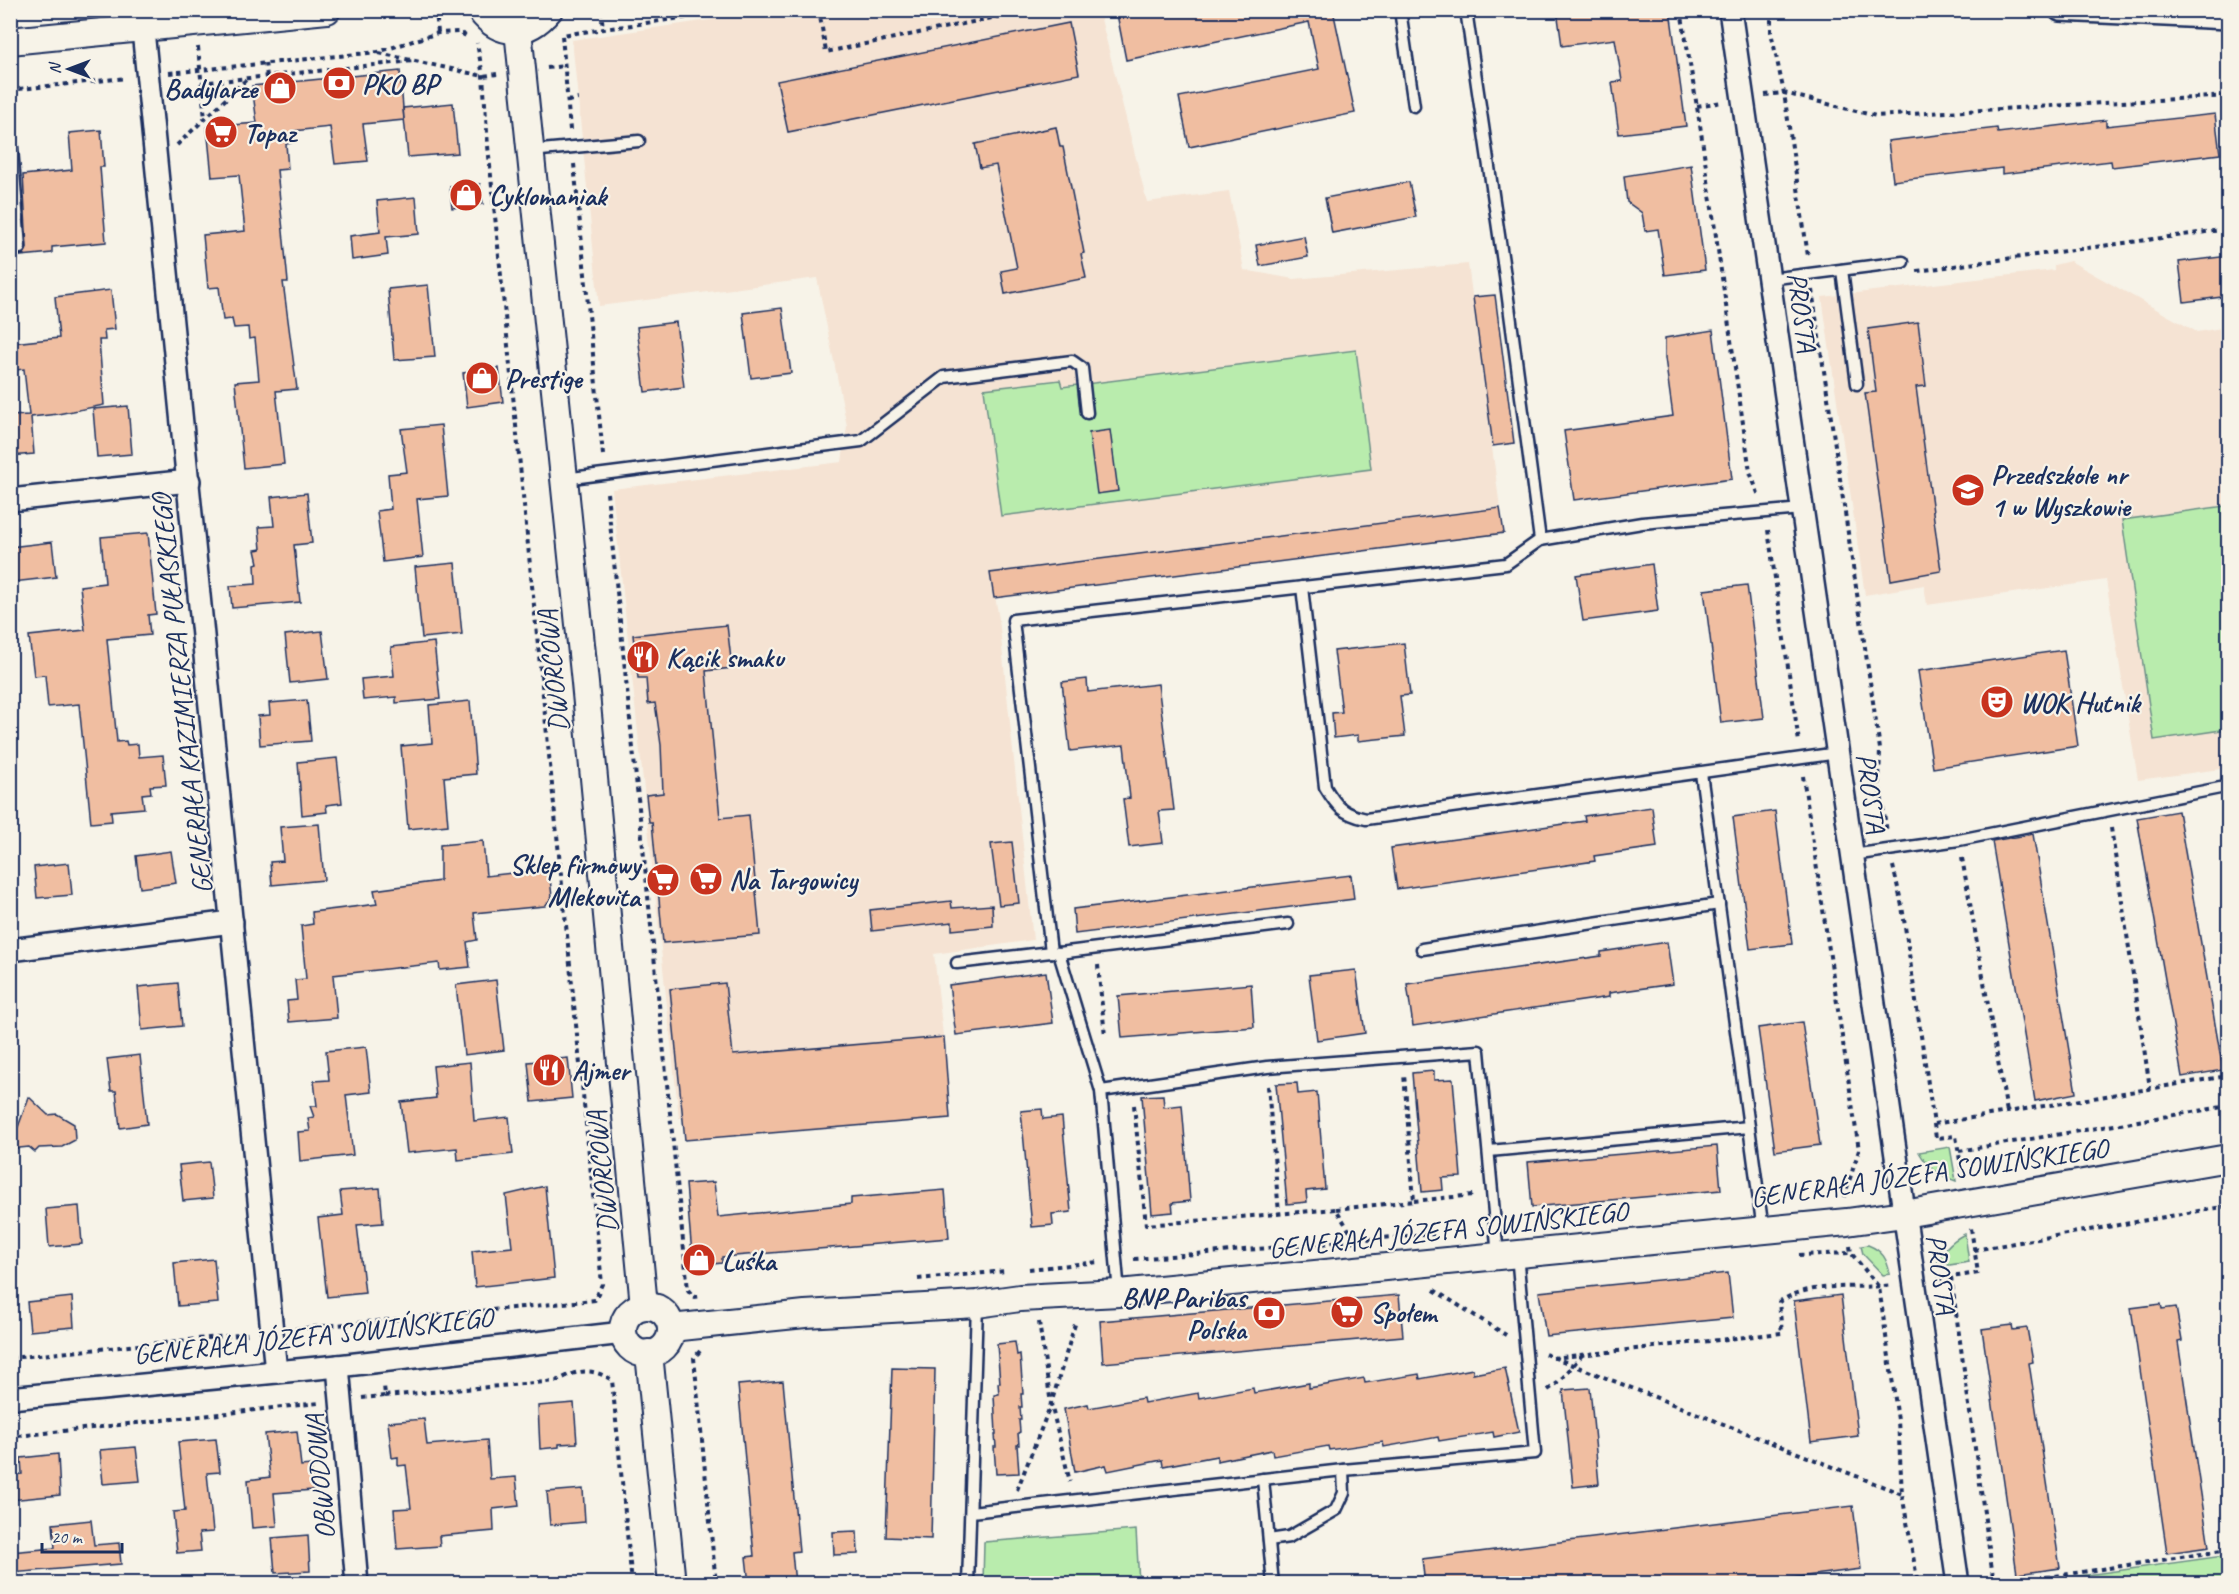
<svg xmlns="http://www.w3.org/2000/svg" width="2239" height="1594" font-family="Caveat,sans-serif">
<rect width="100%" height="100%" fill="#f7f3e8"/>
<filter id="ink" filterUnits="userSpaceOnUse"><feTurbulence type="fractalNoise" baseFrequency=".0167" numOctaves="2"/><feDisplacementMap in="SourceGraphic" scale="12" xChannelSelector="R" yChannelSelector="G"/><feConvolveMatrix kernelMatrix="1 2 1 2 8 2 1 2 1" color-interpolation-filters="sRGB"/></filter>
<g filter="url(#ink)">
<g fill="#f5e3d3">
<path d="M778 10 1099 11 1147 202 1229 191 1244 270 1294 279 1468 264 1500 508 991 573 999 619 1033 940 934 954 949 1090 679 1118 612 489 842 462 847 426 817 278 599 306 572 40Z"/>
<path d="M2070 261 2197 332 2228 327V768L2138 780 2106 580 1927 605 1924 585 1865 595 1822 297 2054 270V265Z"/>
</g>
<g fill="#b9ecad" stroke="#6a8e86" stroke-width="1.5">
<path d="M1356 350 1371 469 1001 516 984 389 1060 380 1062 387Z"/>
<path d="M2225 506 2228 530V729L2154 740 2122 520Z"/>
<path d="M1950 1147 1956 1181C1938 1175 1928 1168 1919 1152Z"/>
<path d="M1965 1234 1969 1262 1936 1267C1941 1251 1950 1241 1965 1234Z"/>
<path d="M1868 1245C1883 1251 1887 1259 1890 1274L1883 1275 1863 1254 1861 1246Z"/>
<path d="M1136 1530 1139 1583H983L984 1542Z"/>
<path d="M2223 1556 2227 1583H2029Z"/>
</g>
<g fill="#f0bea1" stroke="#1b2f5e" stroke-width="1.5">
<path d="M1134 10H1333L1355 113 1189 147 1179 97 1319 69 1309 22 1126 60 1117 14Z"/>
<path d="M1557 10H1670L1686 126 1619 134 1612 82 1622 81 1615 39 1562 46Z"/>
<path d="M1069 23 1079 74 788 132 777 81Z"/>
<path d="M400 71 404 120 363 124 368 161 335 164 330 127 293 131 291 143 286 144 288 169 277 170 288 282H283L297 389 276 391 284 464 244 468 235 382 259 380 255 338 249 339 248 327 234 328 232 319 223 320 219 287 208 288 203 235 245 231 239 175 212 177 207 127 257 123 252 86Z"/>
<path d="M453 103 458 153 408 157 403 108Z"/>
<path d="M2215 114 2220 154 2112 167 2111 161 2002 174V168L1893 181 1888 141 1997 128 1998 133 2106 120V126Z"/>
<path d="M1056 127 1060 147H1063L1084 253 1081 254 1086 278 1005 294 1001 271 1017 268 996 165 980 168 975 144Z"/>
<path d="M101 130 104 167H100L106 242 52 247V253L10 257 24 254 27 248 23 175 72 170 69 133Z"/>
<path d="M1691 165 1705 270 1665 275 1658 229 1645 231 1642 213 1627 202 1624 176Z"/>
<path d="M1409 182 1416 217 1332 233 1325 198Z"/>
<path d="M480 184 483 204 452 208 450 187Z"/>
<path d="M416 197 419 234 386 237 388 255 352 260 350 236 380 232 377 201Z"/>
<path d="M1304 236 1308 257 1260 266 1256 245Z"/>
<path d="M2229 256V296L2184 302 2179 262Z"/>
<path d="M428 285 435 357 394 360 388 289Z"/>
<path d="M111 290 115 329 104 330 105 340H99L104 405 58 414 31 417 34 454 10 456V416L29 415 24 369 16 370 13 343 59 338 55 297Z"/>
<path d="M1495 295 1514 443 1493 446 1473 297Z"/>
<path d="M782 308 791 373 751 378 743 313Z"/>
<path d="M676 322 684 387 645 392 637 327Z"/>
<path d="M1918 322 1926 386 1916 387 1941 571 1891 580 1865 393 1876 392 1868 329Z"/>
<path d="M1713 330 1732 479 1574 500 1564 431 1673 416 1665 358V338Z"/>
<path d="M499 368 503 402 467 407 463 373Z"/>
<path d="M128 406 132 454 97 457 93 409Z"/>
<path d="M441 425 448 496 417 499 423 557 383 562 377 511 391 509 388 474 407 472 401 429Z"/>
<path d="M1110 430 1118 491 1097 494 1089 433Z"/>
<path d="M307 493 312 543 294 545 300 602 232 608 230 586 256 584 255 564 258 563 255 550 261 549 259 527 274 526 271 497Z"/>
<path d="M1500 508 1504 533 994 598 990 573Z"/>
<path d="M148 533 156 614 148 615 150 635 107 639 117 742 126 741 127 745 138 744 139 757 163 755 166 785 150 786 151 793 142 794 144 808 111 811 112 821 91 823 79 704 48 707 45 675 34 676 29 636 85 630 80 586 105 583 101 537Z"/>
<path d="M52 542 56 577 13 582 10 547Z"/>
<path d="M455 563 462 634 422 638 415 567Z"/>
<path d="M1652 564 1658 611 1583 621 1576 575Z"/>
<path d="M1747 585 1764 718 1721 723 1704 590Z"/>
<path d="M727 625 732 668 706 671 720 818 749 815 760 935 663 943 652 822H649L646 795 663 793 661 745 655 703 648 704 646 678H638L633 635Z"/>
<path d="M322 631 328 679 290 683 285 635Z"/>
<path d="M434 642 440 699 396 703V697L363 700 361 679 394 676 391 647Z"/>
<path d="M1404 643 1410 695 1400 696 1405 736 1358 741V735L1334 738 1332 713 1342 712 1334 651Z"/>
<path d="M2064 650 2078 746 1933 768 1918 671Z"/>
<path d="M1087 679 1088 692 1158 684 1174 810 1159 811 1163 843 1129 847 1123 799 1130 798 1124 745 1070 751 1062 682Z"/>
<path d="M307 700 311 741 260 745 258 716 270 715 269 703Z"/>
<path d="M470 701 476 774 444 777 448 825 408 829 401 746 432 743 429 705Z"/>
<path d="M337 758 342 803 326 805 327 812 302 815 298 762Z"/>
<path d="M1652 807 1657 847 1594 856 1595 861 1397 889 1391 848 1585 821 1584 816Z"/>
<path d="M1775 811 1792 944 1750 949 1733 817Z"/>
<path d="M2178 811 2223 1070 2182 1077 2137 818Z"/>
<path d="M319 824 324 880 272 885 270 862 283 861 280 827Z"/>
<path d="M2033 834 2076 1093 2035 1101 1992 841Z"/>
<path d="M483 841 486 876 549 869 552 897 545 906 474 913 477 940 467 942 470 967 440 970 439 963 333 975 337 1018 289 1022 287 1001 297 1000 295 980 306 979 301 926 313 924 312 912 377 904 374 890 440 881V845Z"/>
<path d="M1012 842 1019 903 999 905 991 844Z"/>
<path d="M171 851 176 883 140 888 136 856Z"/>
<path d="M69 863 72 895 37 898 34 867Z"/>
<path d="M1351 875 1354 899 1075 934 1073 909Z"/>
<path d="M951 901 952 908 992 905 993 926 952 930V922L872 931 870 910Z"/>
<path d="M1667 942 1673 984 1609 993V997L1413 1026 1407 984 1601 956V952Z"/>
<path d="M1356 970 1365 1033 1317 1040 1309 975Z"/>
<path d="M1046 972 1053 1023 956 1035 949 985Z"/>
<path d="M496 980 504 1050 464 1055 456 985Z"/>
<path d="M178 983 182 1026 142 1030 138 987Z"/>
<path d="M725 983 733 1055 944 1037 950 1118 685 1140 670 989Z"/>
<path d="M1251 984 1254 1027 1122 1038 1118 996Z"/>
<path d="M1802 1022 1820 1145 1775 1151 1758 1028Z"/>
<path d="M366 1047 371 1092 346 1095 353 1155 300 1161 298 1132 310 1131 308 1118 314 1117 310 1106H317L314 1081 329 1080 326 1051Z"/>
<path d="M140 1055 147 1124 120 1128 116 1091H111L107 1059Z"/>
<path d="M568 1058 572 1098 532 1102 528 1062Z"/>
<path d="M470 1062 474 1121 509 1117 513 1154 458 1160 457 1148 407 1153 401 1102 436 1098 433 1066Z"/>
<path d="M1434 1071V1080L1453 1079 1461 1177 1442 1178 1443 1190 1422 1192 1412 1073Z"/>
<path d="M1297 1083 1298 1094 1317 1092 1325 1189 1306 1191 1307 1202 1287 1204 1276 1084Z"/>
<path d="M1163 1095 1164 1107 1182 1105 1190 1201 1172 1203 1173 1212 1152 1214 1142 1096Z"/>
<path d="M29 1097 48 1115 57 1114 74 1124 75 1140 62 1147 39 1148 35 1152 29 1147 10 1149V1128L18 1127Z"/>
<path d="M1042 1109 1043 1119 1062 1117 1071 1212 1052 1214 1053 1225 1032 1227 1021 1111Z"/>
<path d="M1717 1146 1721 1190 1532 1207 1528 1162Z"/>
<path d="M209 1162 213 1198 183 1201 179 1165Z"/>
<path d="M714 1182 718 1217 851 1204V1198L945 1190 949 1238 722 1257V1263L693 1266 686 1184Z"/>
<path d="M545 1186 554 1278 475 1287 472 1251 512 1247 506 1195Z"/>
<path d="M380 1188 383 1223 357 1225 365 1293 327 1297 318 1218 343 1215 340 1191Z"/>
<path d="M79 1206 82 1244 49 1247 46 1209Z"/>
<path d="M214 1259 218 1303 178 1306 174 1263Z"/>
<path d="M1728 1273 1733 1318 1546 1336 1539 1292Z"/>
<path d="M1399 1295 1403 1336 1103 1363 1100 1321Z"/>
<path d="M1841 1295 1858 1436 1811 1442 1794 1301Z"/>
<path d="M72 1297 74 1327 30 1331 27 1302Z"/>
<path d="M2161 1304 2162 1309 2176 1307 2182 1341 2178 1342 2209 1547 2167 1553 2131 1308Z"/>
<path d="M2012 1325 2013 1330 2027 1328 2033 1362 2029 1363 2060 1568 2017 1574 1982 1329Z"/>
<path d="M1015 1342 1017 1355 1020 1354 1023 1394H1021L1022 1407H1020L1021 1420H1019L1020 1432 1018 1433 1019 1445H1017L1019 1473 996 1474 994 1447H996L995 1434H996L994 1395 999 1394 998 1383H1000L997 1344Z"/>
<path d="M892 1368 935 1369 931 1539 886 1537Z"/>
<path d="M1505 1368 1519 1432 1494 1437 1493 1432 1439 1441 1438 1437 1384 1447 1383 1442 1329 1450 1328 1446 1273 1456 1272 1450 1217 1461V1456L1163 1466 1162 1460 1108 1471 1106 1465 1075 1472 1064 1409 1088 1404 1089 1408 1143 1398 1144 1403 1198 1393 1199 1398 1253 1388 1254 1393 1309 1383V1388L1364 1378 1365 1383 1419 1374 1420 1379 1473 1369V1374Z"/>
<path d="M783 1381 799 1551 792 1552 795 1584H749L746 1557 754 1556 738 1385Z"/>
<path d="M1590 1388 1599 1484 1573 1487 1563 1390Z"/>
<path d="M574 1403 577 1443 559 1444V1447L540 1449 538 1406Z"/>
<path d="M424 1419 427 1445 487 1440 490 1479 516 1477 519 1506 493 1509 494 1531 439 1536 440 1546 397 1549 394 1509 411 1508 406 1465 398 1466V1457L392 1458 388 1422Z"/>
<path d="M297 1431 301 1466 311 1465 313 1490 274 1493 277 1526 252 1528 248 1480 270 1477 265 1434Z"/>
<path d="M216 1439 220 1472 207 1473 213 1532 199 1533 201 1551 177 1553 173 1512 185 1511 178 1442Z"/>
<path d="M136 1447 140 1481 103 1484 100 1450Z"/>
<path d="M58 1454 60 1495 10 1500V1475L22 1474 21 1458Z"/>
<path d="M583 1489 585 1522 550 1525 547 1492Z"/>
<path d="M1853 1506 1861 1569 1743 1584H1425L1422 1559Z"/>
<path d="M91 1520 94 1545 119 1543 121 1564 10 1573V1552L55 1548 53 1524Z"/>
<path d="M857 1531 858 1554 834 1555 833 1532Z"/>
<path d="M308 1535 310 1571 275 1573 272 1538Z"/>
</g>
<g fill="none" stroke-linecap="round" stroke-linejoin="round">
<g stroke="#1b2f5e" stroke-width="15">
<g id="service">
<path d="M1400 10 1414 106"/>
<path d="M1466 10 1505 276 1540 540"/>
<path d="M10 123 20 248 10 249"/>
<path d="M530 151 639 141"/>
<path d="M1842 270 1857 384"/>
<path d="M1769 279 1903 262"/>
<path d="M564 479 861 441 944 377 1072 361 1082 368 1087 413"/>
<path d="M1302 587 1325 787C1337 807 1343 814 1366 819L1838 753"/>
<path d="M1701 773 1763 1230"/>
<path d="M1852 855 1959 840 2225 787"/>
<path d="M1288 924 1059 953 1051 952 1013 620 1506 564 1540 540 1642 523 1802 509"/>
<path d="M1422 949 1719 904"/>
<path d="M1059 953 1101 1091 1119 1293"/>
<path d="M957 963 1051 952"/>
<path d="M1101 1091 1267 1067 1479 1051 1498 1256"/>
<path d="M1489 1151 1749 1127"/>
<path d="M1263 1479 1273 1584"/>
<path d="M971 1512 1343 1470 1535 1453 1517 1254"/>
<path d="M1269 1540 1289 1537 1336 1510 1344 1493 1343 1470"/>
<path d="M968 1584 977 1305"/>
</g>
</g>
<g stroke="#1b2f5e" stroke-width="26">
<g id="minor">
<path d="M141 10 276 1372"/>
<path d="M1730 10 1958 1584"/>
<path d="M2060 10 2228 18"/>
<path d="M10 500 189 481"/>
<path d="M10 950 232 922"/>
<path d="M338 1366 357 1584"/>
<path d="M10 1398 338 1366 623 1333"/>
</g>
</g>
<g stroke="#1b2f5e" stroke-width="30">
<g id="tertiary">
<path d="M480 10C501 38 528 35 549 10"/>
<path d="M518 30 585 683 644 1306"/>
<path d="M10 41 327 10"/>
<circle cx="647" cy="1330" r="24"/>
<path d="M671 1328 805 1314 977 1304 1020 1298 1119 1293 1847 1222 1904 1214 2228 1158"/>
<path d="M649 1353 672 1584"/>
</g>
</g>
<g stroke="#1b2f5e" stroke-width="4" stroke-dasharray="4.5 4.5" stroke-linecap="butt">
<path d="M436 10 438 33"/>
<path d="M601 10 603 29"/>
<path d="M819 10 826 52 1031 10"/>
<path d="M1681 10 1700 125 1750 472 1759 496"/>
<path d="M1771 10V32L1784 93 1808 256"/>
<path d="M198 47 205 119"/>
<path d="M379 53 483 76 497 74"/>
<path d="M265 63 267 76"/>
<path d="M547 68 565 66"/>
<path d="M169 73 378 52 438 33 459 32 466 36"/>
<path d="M201 83 413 61"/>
<path d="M10 90 126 78"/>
<path d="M1765 95 1784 93 1876 116 2228 96"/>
<path d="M568 101 578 99"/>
<path d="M1697 106 1722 102"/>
<path d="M570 130 562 35 737 10"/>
<path d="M177 145 248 78"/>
<path d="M574 164 603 455"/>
<path d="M1917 271 2228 229"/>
<path d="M1812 290 1880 749 1879 783 1887 832"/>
<path d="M607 493 688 1290 694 1297 701 1296"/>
<path d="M1768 530 1799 742"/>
<path d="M1803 776 1859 1150 1844 1197"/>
<path d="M2111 828 2150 1088"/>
<path d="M1962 858 2007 1112"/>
<path d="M1893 866 1902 906 1936 1138 1956 1136 1963 1179"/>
<path d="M1098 965 1105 1036"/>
<path d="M1268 1086 1279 1213"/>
<path d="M1134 1105 1146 1225 1336 1209 1355 1240 1434 1234"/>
<path d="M1934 1124 2228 1076"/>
<path d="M1959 1151 2228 1106"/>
<path d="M1414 1201 1473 1195"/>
<path d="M1336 1209 1414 1201 1404 1074"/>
<path d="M1850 1246 1851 1253 1879 1287 1898 1420 1902 1494 1918 1584"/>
<path d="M1974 1250 2228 1206"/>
<path d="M1799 1255 1851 1253"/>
<path d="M1134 1259 1355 1241"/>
<path d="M1029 1269 1099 1262"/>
<path d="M1951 1277 1994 1584"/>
<path d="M918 1279 1006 1271"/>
<path d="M1938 1279 1978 1273 1971 1228"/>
<path d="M1434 1290 1506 1335"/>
<path d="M377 1321 378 1339"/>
<path d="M1039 1322 1051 1404 1070 1482"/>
<path d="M295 1329 595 1300 602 1284 488 146 483 76 477 43"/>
<path d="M700 1351 694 1358 716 1584"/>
<path d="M1545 1354 1902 1494"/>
<path d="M10 1358 248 1334"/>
<path d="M1553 1358 1782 1333 1779 1302C1812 1280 1855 1290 1892 1285"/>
<path d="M1548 1390 1559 1382 1582 1355"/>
<path d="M385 1396 557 1381C577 1370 591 1367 612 1380L632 1584"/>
<path d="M362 1398 385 1396 384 1385"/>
<path d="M10 1432 18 1436 319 1403"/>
<path d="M1017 1490 1051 1404 1076 1321"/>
<path d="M2002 1584 2228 1550"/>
</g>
<use href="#service" stroke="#f7f3e8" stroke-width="10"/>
<use href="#minor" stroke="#f7f3e8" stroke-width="21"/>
<use href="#tertiary" stroke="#f7f3e8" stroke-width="26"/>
</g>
</g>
<defs>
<g id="bank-disc" transform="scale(1.725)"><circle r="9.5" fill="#c8321e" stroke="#f7f3e8"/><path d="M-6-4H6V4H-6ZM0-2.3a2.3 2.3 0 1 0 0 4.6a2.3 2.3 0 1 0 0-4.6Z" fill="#fff"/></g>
<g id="shop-disc" transform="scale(1.725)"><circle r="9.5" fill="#c8321e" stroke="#f7f3e8"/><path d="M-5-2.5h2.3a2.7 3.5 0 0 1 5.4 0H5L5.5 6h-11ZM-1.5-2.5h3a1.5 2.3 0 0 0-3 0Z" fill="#fff"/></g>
<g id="supermarket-disc" transform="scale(1.725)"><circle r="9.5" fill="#c8321e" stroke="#f7f3e8"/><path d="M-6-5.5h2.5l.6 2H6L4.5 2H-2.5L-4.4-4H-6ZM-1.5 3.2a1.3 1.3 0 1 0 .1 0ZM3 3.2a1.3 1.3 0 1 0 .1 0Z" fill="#fff"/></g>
<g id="school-disc" transform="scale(1.725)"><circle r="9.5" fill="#c8321e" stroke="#f7f3e8"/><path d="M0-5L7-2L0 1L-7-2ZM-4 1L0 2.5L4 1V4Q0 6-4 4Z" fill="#fff"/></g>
<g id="restaurant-disc" transform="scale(1.725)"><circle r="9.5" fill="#c8321e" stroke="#f7f3e8"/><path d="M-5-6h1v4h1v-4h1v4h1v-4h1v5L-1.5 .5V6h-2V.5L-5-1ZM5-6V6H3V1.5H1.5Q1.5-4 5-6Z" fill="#fff"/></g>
<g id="theatre-disc" transform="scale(1.725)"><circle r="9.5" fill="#c8321e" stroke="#f7f3e8"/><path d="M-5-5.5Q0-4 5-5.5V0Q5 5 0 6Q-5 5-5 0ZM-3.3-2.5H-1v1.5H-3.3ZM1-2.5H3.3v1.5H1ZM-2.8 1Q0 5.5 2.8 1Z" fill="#fff"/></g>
</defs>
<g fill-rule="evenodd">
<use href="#bank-disc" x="339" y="83"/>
<use href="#shop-disc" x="280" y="88"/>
<use href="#supermarket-disc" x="221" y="132"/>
<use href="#shop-disc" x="466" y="195"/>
<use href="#shop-disc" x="482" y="378"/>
<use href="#school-disc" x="1968" y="490"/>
<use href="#restaurant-disc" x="643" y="657"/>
<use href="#theatre-disc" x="1997" y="702"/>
<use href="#supermarket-disc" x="706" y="879"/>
<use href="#supermarket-disc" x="663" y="880"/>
<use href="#restaurant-disc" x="549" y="1070"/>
<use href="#shop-disc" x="699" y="1260"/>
<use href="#supermarket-disc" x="1347" y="1312"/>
<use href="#bank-disc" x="1269" y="1313"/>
</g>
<g text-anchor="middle" stroke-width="4.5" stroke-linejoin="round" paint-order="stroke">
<g font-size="28" font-weight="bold" fill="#1b2f5e" stroke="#f7f3e8" text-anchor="start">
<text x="362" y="93">PKO BP</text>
<text x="257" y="98" text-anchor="end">Badylarze</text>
<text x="244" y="142">Topaz</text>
<text x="489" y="205">Cyklomaniak</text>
<text x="505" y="388">Prestige</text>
<text x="1991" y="484">Przedszkole nr<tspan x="1991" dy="32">1 w Wyszkowie</tspan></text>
<text x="666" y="667">Kącik smaku</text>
<text x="2020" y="712">WOK Hutnik</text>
<text x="640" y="874" text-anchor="end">Sklep firmowy<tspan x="640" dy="32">Mlekovita</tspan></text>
<text x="729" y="889">Na Targowicy</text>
<text x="572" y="1080">Ajmer</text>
<text x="722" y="1270">Luśka</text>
<text x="1246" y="1307" text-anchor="end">BNP Paribas<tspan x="1246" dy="32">Polska</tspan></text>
<text x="1370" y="1322">Społem</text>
</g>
<g font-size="28" fill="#1b2f5e" stroke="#f7f3e8">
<text transform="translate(1803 312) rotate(82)" y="10">PROSTA</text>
<text transform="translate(552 671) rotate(-96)" y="10">DWORCOWA</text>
<text transform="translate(181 694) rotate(-96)" y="10">GENERAŁA KAZIMIERZA PUŁASKIEGO</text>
<text transform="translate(1872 793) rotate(82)" y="10">PROSTA</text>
<text transform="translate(601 1172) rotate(-96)" y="10">DWORCOWA</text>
<text transform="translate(1929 1172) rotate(-8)" y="10">GENERAŁA JÓZEFA SOWIŃSKIEGO</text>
<text transform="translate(1448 1229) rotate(-6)" y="10">GENERAŁA JÓZEFA SOWIŃSKIEGO</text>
<text transform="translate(1942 1274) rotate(82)" y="10">PROSTA</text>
<text transform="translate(313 1335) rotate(-6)" y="10">GENERAŁA JÓZEFA SOWIŃSKIEGO</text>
<text transform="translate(319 1477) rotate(-95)" y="10">OBWODOWA</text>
</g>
</g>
<rect width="2239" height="1594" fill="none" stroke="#f7f3e8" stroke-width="36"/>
<rect x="18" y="18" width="2203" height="1558" fill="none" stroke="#1b2f5e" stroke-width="2" filter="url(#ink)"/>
<g transform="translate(69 69) rotate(270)" stroke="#f7f3e8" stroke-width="4.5" paint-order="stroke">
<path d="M0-4.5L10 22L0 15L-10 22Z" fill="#1b2f5e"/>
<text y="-9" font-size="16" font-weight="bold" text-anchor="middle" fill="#1b2f5e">N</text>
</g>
<path d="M42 1543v9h80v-9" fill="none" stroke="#1b2f5e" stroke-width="3"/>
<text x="51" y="1543" font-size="18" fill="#1b2f5e" stroke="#f7f3e8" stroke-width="4.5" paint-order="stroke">20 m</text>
</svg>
